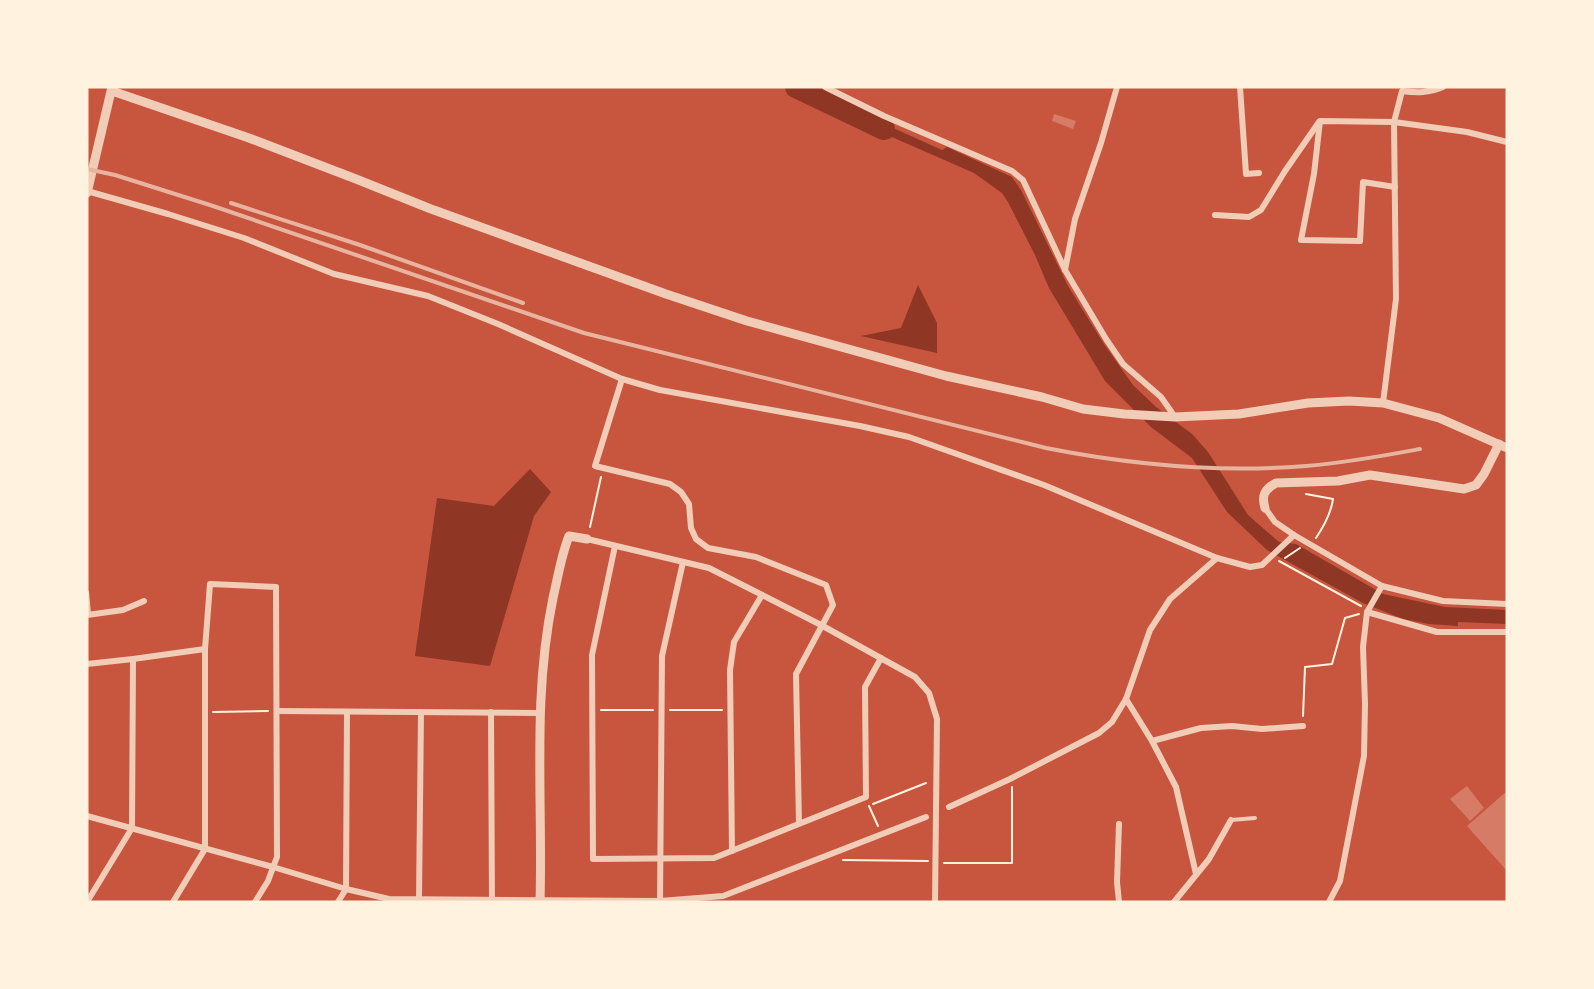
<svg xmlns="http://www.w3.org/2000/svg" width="1594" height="989" font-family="'Source Serif 4',serif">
<rect width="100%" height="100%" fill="#c8553d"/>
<g fill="#8f3625">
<path d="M858 112 942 150 947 147 1012 177 1021 190 1068 286 1104 344 1133 385 1156 407 1192 434 1208 452 1248 515 1279 542 1296 544 1383 594 1445 607 1507 610V624L1458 622V626L1429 624 1403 619 1363 603 1267 550 1227 512 1192 458 1151 427 1105 381 1049 288 1035 255 1008 202 1002 193 974 173 853 120Z"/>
<path d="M918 285 937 323V353L861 336 901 328Z"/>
<path d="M530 469 551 492 534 516 490 666 415 656 437 498 494 506Z"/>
</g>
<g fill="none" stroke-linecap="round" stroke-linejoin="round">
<path stroke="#8f3625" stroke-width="22" d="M796 87 884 129"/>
</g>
<g fill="#d67c66">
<path d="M1054 114 1076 121 1073 129 1052 121Z"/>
<path d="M1467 786 1484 808 1470 821 1450 799Z"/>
<path d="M1507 791V871L1467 826Z"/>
</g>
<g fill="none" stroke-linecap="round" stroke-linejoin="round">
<g stroke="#fff3e0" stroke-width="2">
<path d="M1306 494 1333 499C1331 514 1324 526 1316 538"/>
<path d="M590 527 601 477"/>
<path d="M1285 558 1300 548"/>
<path d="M1279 561 1361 606"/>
<path d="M601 710H653"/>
<path d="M670 710H722"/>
<path d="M213 712 268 711"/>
<path d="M1303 716 1305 667 1332 664 1345 618 1359 614"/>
<path d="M873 804 926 783"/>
<path d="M869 806 878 826"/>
<path d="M843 860 928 861"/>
<path d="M944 863H1012V787"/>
</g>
<g stroke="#f1ccb7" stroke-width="4">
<path d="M87 592 89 614"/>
<path d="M1231 820 1255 818"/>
</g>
<g stroke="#f1ccb7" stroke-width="6">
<path d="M825 87 884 116 1012 171 1023 180 1065 270 1106 339 1123 364 1161 397 1175 417"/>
<path d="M1240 87 1246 174 1259 173"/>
<path d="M1395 187 1363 182 1360 241 1301 240 1314 174 1320 121 1394 122 1467 132 1507 142"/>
<path d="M87 191 168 214 244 238 334 274 428 296 498 324 622 379 660 390 860 426 909 437 1044 485 1217 558 1250 567 1262 565 1294 535"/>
<path d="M1215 215 1249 217 1261 210 1285 171 1319 122"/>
<path d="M1065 270 1075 219 1101 143 1117 87"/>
<path d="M622 379 595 466 670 484 681 492 689 504 691 528 696 539 708 548 756 557 826 585 833 605 796 674 799 823"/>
<path d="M1383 403 1396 299 1394 122 1402 91C1417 93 1429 93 1443 87"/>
<path d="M1265 508 1275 522 1294 535 1382 586 1443 601 1507 604"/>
<path d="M587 539 709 568 821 625 915 677 929 693 937 719 935 902"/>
<path d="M615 546 592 655 593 859 714 858 866 797 865 687 881 658"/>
<path d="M1367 612 1437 632H1507"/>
<path d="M87 615 123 610 144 601"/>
<path d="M87 664 133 659 205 649"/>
<path d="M1126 699 1152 741 1176 787 1196 874"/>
<path d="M277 711 540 713"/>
<path d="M491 712 492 902"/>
<path d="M1152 741 1201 728 1232 726 1262 729 1303 726"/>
<path d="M949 807 1010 779 1099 733 1112 722 1126 699 1150 630 1170 599 1217 558"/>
<path d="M87 816 273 867 346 889 389 899 660 901 723 896 926 817"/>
<path d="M732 851 730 670 734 642 762 595"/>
<path d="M419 901 421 712"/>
<path d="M87 902 132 828 133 659"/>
<path d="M173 902 205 849V649L210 584 276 587 277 857 268 881 255 902"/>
<path d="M338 902 346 889 347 712"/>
<path d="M660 902 662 656 683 562"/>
<path d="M1119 902 1117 882 1119 824"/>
<path d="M1174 902 1209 859 1231 820"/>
<path d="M1329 902 1340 881 1364 756 1365 704 1363 647 1367 612 1382 586"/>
</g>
<g stroke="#f1ccb7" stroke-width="9">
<path d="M112 91 249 138 356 179 431 209 666 294 747 321 946 376 1042 397 1083 409 1124 414 1175 417 1239 414 1308 403 1349 401 1383 403 1439 418 1507 448"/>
<path d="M87 193 112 87"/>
<path d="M1265 508C1261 495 1265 489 1276 483L1338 481 1370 475 1464 489 1476 485 1484 474 1499 444"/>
<path d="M540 902C543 799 532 699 553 598 558 577 561 556 569 536L587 539"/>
</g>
<g stroke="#e9b49f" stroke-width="4">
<path d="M87 169 115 175 213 206 584 333 1046 448C1132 465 1219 473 1306 466 1345 463 1382 456 1420 449"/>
<path d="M231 203 360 245 523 303"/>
</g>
</g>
<rect width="1594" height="989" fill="none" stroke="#fff3e0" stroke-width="177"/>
</svg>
